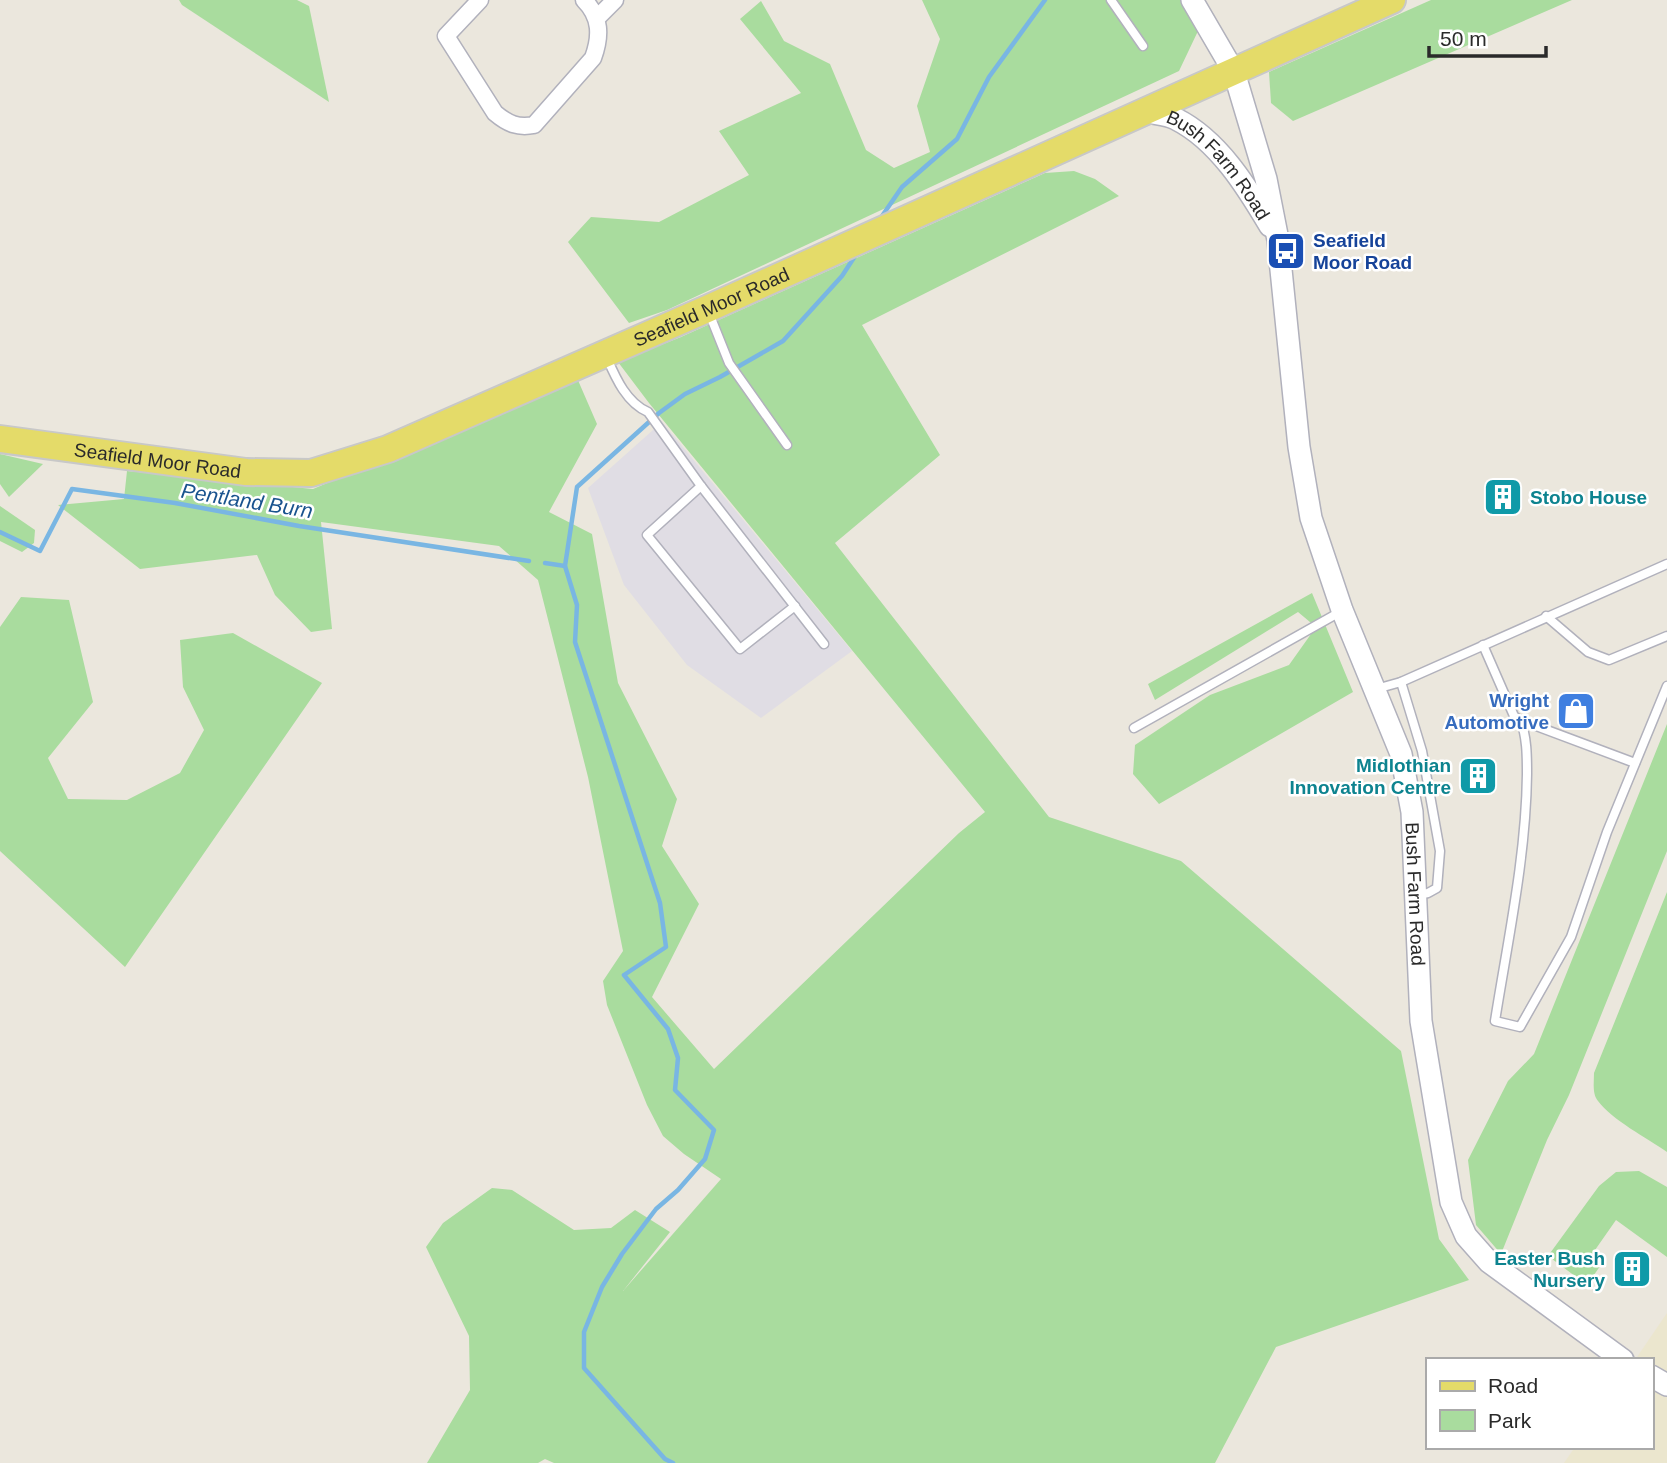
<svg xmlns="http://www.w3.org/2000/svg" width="1667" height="1463" font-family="Arial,sans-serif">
<rect width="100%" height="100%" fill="#ebe7dd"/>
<path fill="#e0dde4" d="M662 422 852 651 761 718 687 665 624 585 588 488Z"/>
<path fill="#ebe6ce" d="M1667 1313V1463H1564L1575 1447H1651V1360H1635Z"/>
<g fill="#a9dc9e">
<path d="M179 0H297L309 6 329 102 182 5Z"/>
<path d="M922 0H1181L1198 31 1179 71 667 310 629 323 568 242 591 217 659 222 749 175 719 131 801 93 740 19 761 1 784 41 830 64 866 150 894 168 930 152 917 106 940 39Z"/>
<path d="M1431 0H1572L1293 121 1271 103 1269 72Z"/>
<path d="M1074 171 1095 179 1119 196 862 325 940 455 835 543 1049 817 1181 861 1401 1051 1439 1239 1469 1280 1276 1347 1215 1463H554L545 1459 538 1463H427L470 1390 469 1336 426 1247 443 1223 492 1188 512 1190 574 1230 611 1228 635 1210 670 1232 623 1291 721 1179 684 1154 663 1136 647 1105 607 1005 603 981 623 951 588 777 538 580 499 546 321 522 332 629 311 632 275 595 257 555 140 569 58 505 124 499 127 471 313 489 577 378 597 424 549 512 592 534 618 683 677 799 662 846 699 904 652 997 714 1069 959 833 985 812 649 403 618 362 681 337 1045 173Z"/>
<path d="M0 454 43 464 9 497 0 484Z"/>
<path d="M0 506 35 530 34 543 22 552 0 541Z"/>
<path d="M1312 593 1353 692 1159 804 1133 774 1135 745 1210 695 1289 665 1316 627 1298 612 1155 700 1148 684Z"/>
<path d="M21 597 69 600 93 702 48 758 68 799 127 800 180 773 204 730 183 687 180 640 233 633 322 683 125 967 0 851V627Z"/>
<path d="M1667 724V851L1569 1095 1547 1140 1501 1254 1476 1225 1468 1160 1508 1081 1534 1054Z"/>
<path d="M1667 892V1152C1647 1138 1612 1120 1598 1101 1592 1094 1594 1082 1594 1073Z"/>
<path d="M1639 1171 1667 1187V1257L1616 1220 1595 1250 1605 1259 1587 1285 1548 1256 1599 1186 1616 1172Z"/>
</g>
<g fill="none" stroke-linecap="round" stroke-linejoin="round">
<g stroke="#79b6e3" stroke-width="4.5">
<path d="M880 219 902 187 957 139 989 77 1045 0"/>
<path d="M0 532 40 551 72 489 175 503 299 526 529 561"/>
<path d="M545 563 565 566"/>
<path d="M673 1463 665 1459 584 1368V1332L602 1287 622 1254 656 1209 678 1190 705 1159 714 1130 675 1090 678 1058 668 1029 624 975 666 947 660 903 575 642 577 605 565 566 577 487 659 413 685 394 720 377 783 341 842 276 857 253"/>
</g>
<g stroke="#b1b1bc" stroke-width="11">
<g id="service">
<path d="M1111 0 1143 46"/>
<path d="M709 313 729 363 787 445"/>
<path d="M607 358C616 379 627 403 648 412L701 486 824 644"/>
<path d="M701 486 647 535 740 649 795 606"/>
<path d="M1546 616 1588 652 1609 660 1667 636"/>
<path d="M1483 645 1514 716 1520 720 1635 763"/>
<path d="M1401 682 1422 751 1440 851 1437 888 1428 893 1418 895"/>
<path d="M1376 689 1401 682 1667 564"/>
<path d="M1520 720C1527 735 1527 757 1527 774 1526 857 1508 939 1495 1021L1520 1027 1571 937 1607 832 1667 686"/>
<path d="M1134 728 1340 612"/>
</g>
</g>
<g stroke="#b1b1bc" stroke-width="19">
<g id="minor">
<path d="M480 0 446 36 495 113C508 124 518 128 534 125L593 58C601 36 601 17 584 0"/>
<path d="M597 18 615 0"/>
</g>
</g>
<g stroke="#b1b1bc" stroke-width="24">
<g id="tertiary">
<path id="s1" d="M1192 0 1234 72 1266 179 1278 240 1299 447 1311 518 1342 610 1401 754 1412 812 1421 1021 1451 1202 1466 1236 1489 1262 1623 1360"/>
<path id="s2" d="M1144 111C1154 114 1167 114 1176 119 1218 140 1247 187 1270 226"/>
<path d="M1651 1376 1667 1385"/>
</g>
</g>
<g stroke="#c8c8c8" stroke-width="30">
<g id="primary">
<path id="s3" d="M0 439 246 472 311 473 388 449 707 309 1392 0"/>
</g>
</g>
<use href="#service" stroke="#fff" stroke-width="8"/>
<use href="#minor" stroke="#fff" stroke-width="16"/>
<use href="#tertiary" stroke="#fff" stroke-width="21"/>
<use href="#primary" stroke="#e4db69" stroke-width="26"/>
</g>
<defs>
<g id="bus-square" transform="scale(2.0125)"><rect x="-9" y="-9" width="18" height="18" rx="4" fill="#1a4fb4" stroke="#fff"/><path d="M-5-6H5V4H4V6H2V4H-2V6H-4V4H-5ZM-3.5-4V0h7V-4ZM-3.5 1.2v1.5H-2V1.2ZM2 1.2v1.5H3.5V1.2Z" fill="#fff"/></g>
<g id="building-square" transform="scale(2.0125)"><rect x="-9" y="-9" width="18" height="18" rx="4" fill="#0f9aa8" stroke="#fff"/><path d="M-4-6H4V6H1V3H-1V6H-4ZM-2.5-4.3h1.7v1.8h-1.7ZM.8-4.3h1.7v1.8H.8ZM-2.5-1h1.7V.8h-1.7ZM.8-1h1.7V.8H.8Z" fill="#fff"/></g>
<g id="shop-square" transform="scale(2.0125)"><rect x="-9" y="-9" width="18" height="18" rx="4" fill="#3f7fe0" stroke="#fff"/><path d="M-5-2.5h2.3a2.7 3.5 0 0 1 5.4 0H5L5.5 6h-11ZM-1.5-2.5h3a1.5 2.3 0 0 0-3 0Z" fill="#fff"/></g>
</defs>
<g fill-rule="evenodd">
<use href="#bus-square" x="1286" y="251"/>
<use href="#building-square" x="1503" y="497"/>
<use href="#shop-square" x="1576" y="711"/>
<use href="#building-square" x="1478" y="776"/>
<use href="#building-square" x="1632" y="1269"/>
</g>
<g text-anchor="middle" stroke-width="5" stroke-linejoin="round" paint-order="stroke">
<g font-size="19" fill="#2a2a2a" stroke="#fff">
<text dy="7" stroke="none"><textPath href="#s2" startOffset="96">Bush Farm Road</textPath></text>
<text dy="7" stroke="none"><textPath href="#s3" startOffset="747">Seafield Moor Road</textPath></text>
<text dy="7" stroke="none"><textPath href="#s3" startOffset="159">Seafield Moor Road</textPath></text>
<text dy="7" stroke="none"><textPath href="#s1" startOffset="931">Bush Farm Road</textPath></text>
</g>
<g font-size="19" font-weight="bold" fill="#164399" stroke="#fff" text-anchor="start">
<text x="1313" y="247">Seafield<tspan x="1313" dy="22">Moor Road</tspan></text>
</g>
<g font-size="19" font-weight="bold" fill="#0d838f" stroke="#fff" text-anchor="end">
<text x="1530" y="504" text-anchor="start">Stobo House</text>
<text x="1451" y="772">Midlothian<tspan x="1451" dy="22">Innovation Centre</tspan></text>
<text x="1605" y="1265">Easter Bush<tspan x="1605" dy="22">Nursery</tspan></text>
</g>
<g font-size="19" font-weight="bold" fill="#366cbe" stroke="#fff" text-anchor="end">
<text x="1549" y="707">Wright<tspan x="1549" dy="22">Automotive</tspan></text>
</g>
<g font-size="21" font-style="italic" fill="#19538e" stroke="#fff">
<text transform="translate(247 501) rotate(9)" y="7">Pentland Burn</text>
</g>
</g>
<rect x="1426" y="1358" width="228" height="91" fill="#ffffff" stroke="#aaaaaa" stroke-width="2"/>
<rect x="1440" y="1381" width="35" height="10" fill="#e4db69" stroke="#aaaaaa" stroke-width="2"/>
<text x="1488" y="1393" font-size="21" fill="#2a2a2a">Road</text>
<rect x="1440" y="1410" width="35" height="21" fill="#a9dc9e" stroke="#aaaaaa" stroke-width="2"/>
<text x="1488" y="1428" font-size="21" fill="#2a2a2a">Park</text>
<path d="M1429 46v10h117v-10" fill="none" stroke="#2a2a2a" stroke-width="3.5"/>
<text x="1440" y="46" font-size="21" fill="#2a2a2a" stroke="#ffffff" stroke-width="5" paint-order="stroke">50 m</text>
</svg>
